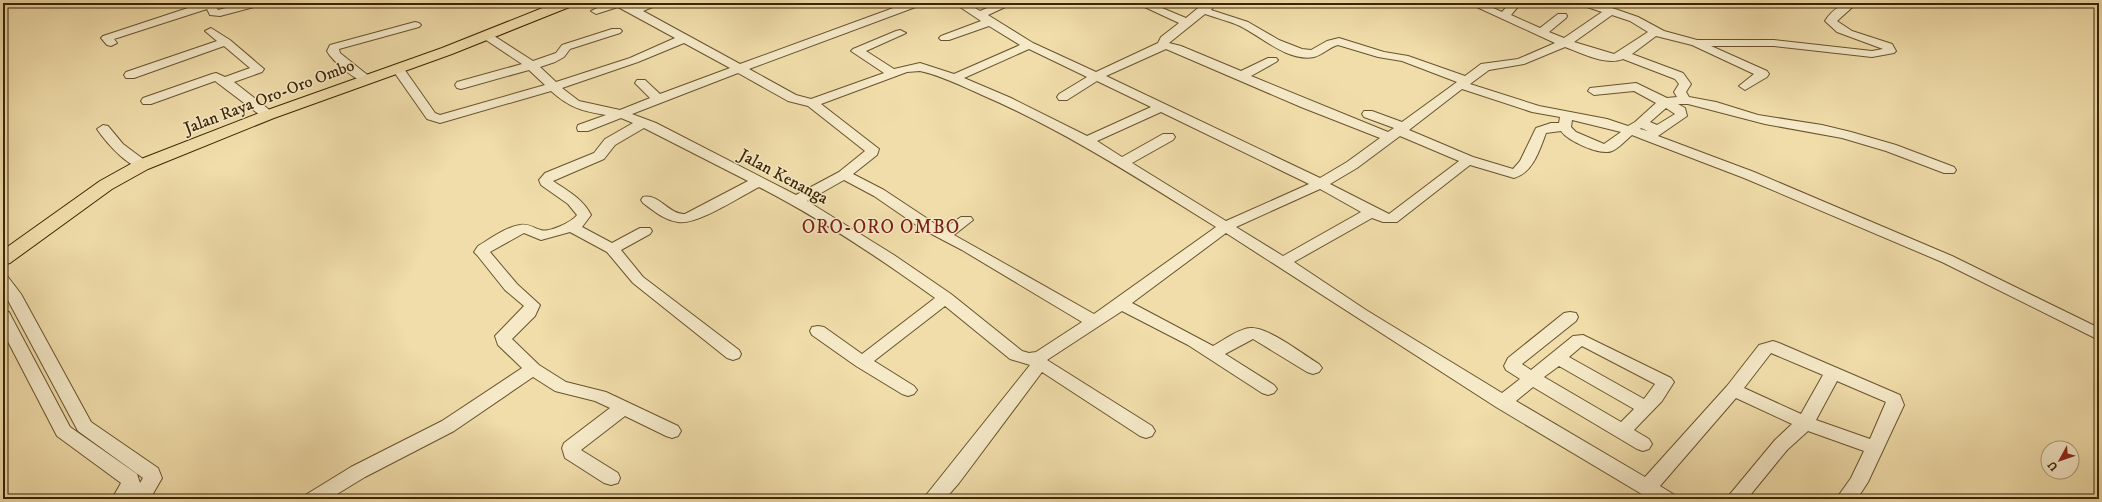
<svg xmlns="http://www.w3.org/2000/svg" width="2102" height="502" font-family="'IM FELL DW Pica',serif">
<rect width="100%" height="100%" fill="#f0ddaa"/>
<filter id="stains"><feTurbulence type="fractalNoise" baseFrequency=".005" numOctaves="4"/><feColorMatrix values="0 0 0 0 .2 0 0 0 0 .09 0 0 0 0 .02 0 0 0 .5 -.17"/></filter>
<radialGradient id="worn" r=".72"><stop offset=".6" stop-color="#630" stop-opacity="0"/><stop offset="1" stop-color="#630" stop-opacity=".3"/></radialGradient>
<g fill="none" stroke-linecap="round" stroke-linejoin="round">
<g stroke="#68532c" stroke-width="2">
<g id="minor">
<path d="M190 3 215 5 218 10 246 3H263L262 5 220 16 210 15 207 9 114 39 117 43 111 46 107 45 101 38 103 36 194 6Z"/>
<path d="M608 3H628L635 7 647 3H662L643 11 740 64 907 3H922L921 5 749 69 796 95 811 99 884 73 851 51 853 49 896 31 900 30 906 33 866 51 894 69 920 63 954 74 1020 45 989 26 949 40H941L939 38 941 36 981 21 954 3H967L980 11 999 3H1014L988 15 1033 43 1096 72 1158 43 1161 37 1179 23 1136 3H1150L1186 18 1198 8 1210 3 1214 6 1211 10 1248 22 1279 40 1302 49 1311 50 1327 41 1339 38 1384 52 1408 56 1465 76 1481 64 1518 59 1555 43 1468 3H1482L1502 12 1510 3H1521L1511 15 1540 28 1558 14H1566L1567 16 1566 18 1549 32 1564 38 1602 12 1581 5 1580 3H1596L1615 9 1638 17 1664 31 1697 40H1774L1872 51 1883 49 1837 32 1825 21C1833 8 1843 3 1857 3L1837 21 1852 31 1892 44 1896 51 1894 53 1872 57 1774 46H1711L1767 71 1769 74 1767 77 1745 90 1739 86 1754 74 1692 45 1656 36 1632 54 1683 73 1691 84 1686 92 1689 97 1716 102 1758 115 1822 125 1851 132 1896 145 1954 167 1956 170 1954 173H1944L1886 151 1842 138 1765 124 1688 104H1678L1685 108 1687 116 1658 136 1754 172 1952 256 2099 328V340L1942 262 1744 178 1642 139 1632 135C1626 140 1619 148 1612 151 1600 156 1568 141 1561 131L1546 133C1540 149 1533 173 1514 178L1470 165 1397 222H1383L1372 218 1294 262 1366 310 1502 393 1520 379 1506 370 1504 366 1508 358 1564 313 1570 312 1576 313 1578 317 1576 321 1522 364 1531 370 1573 336 1583 335 1671 378 1674 382 1662 401 1634 430 1649 439 1652 444 1649 449 1643 451 1637 449 1533 387 1516 401 1645 477 1727 386 1759 345 1773 341 1779 343 1900 395 1904 405 1868 482 1857 499H1836L1851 478 1864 451 1808 431 1787 450 1747 499H1726L1775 440 1792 424 1736 398 1660 486 1673 494 1676 499H1650L1496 407 1226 233 1132 303 1213 346C1224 340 1238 329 1250 328 1267 326 1304 355 1319 364L1322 368 1319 372 1313 374 1307 372 1253 339 1225 354 1274 385 1277 389 1274 393 1268 395 1262 393 1188 345 1122 311 1047 360 1152 426 1155 431 1152 436 1146 438 1140 436 1042 372 959 483 945 499H923L1030 365 1010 359 945 306 874 361 914 386 917 390 914 394 908 396 902 394 856 366 812 335 810 331 812 327 818 326 824 327 862 354 935 298C878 257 821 219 759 187 741 196 696 226 678 222 664 220 654 211 643 203L641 200 643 197C659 193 669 215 685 214L748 181 644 128 615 145 604 159 553 181C568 191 583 199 591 215L582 227 612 243 640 228H650L652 231 650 234 621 250 643 277 739 350 741 354 739 358 733 360 727 358 633 283 607 252 570 232 541 240 524 233 490 252 517 284 540 305 535 316 512 339 539 365 566 382 606 392 678 426 681 431 678 436 672 438 666 436 625 416 581 450 618 473 620 478 618 483 611 485 604 483 565 458 562 448 564 443 610 408 595 401 555 391 533 377 454 431 365 477 329 499H304L307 494 351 467 442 421 522 368 498 345 495 336 524 306 505 290 477 255 474 252 478 246C490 239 506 227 520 225 528 223 533 228 541 230 549 233 572 222 577 215L568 204 541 185 539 180 545 173 594 153 605 139 633 123 621 118 588 131H578L577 128 578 125 606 115C582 111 570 108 551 91L440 123 427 119 392 69 394 66H402L435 113 440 115 545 85 529 70 461 89 457 88 455 85 457 82 522 64 483 38 481 36 483 34H491L533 61 556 53 562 45 612 29H620L622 31 620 33 570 49 564 57 555 62 540 67 556 82 630 58 675 38 618 7 596 14 591 11ZM1205 14C1216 18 1229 21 1240 26 1262 37 1288 62 1314 57 1323 55 1329 47 1338 45L1378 57 1402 61 1457 82 1402 122 1372 111H1364L1362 114 1364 117 1394 128 1388 132 1251 76 1276 62 1278 60 1276 58H1268L1241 71 1181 46 1169 43ZM1612 15 1630 21 1648 32 1614 54 1574 42ZM684 43 730 68 660 94 645 80H637L635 83 650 98 620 110 579 101 562 88 638 62ZM1565 47C1582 53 1605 66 1623 59L1675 79 1679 84 1674 92 1677 97 1667 98 1636 83 1590 88 1588 91 1594 95 1634 91 1656 103 1635 122 1628 126 1607 119 1539 106 1470 84 1489 70 1524 64ZM1029 49 1087 77 1059 94 1057 97 1059 100H1067L1097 81 1151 107 1087 136 1011 98 964 78ZM1166 49 1301 107 1380 138 1347 162 1320 178 1106 76ZM920 71C942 76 962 86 982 95 1065 131 1139 179 1216 227L1094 314 954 235 973 220 971 217H961L943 229 884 190 853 174 877 155 879 149 821 104 907 72ZM738 73 788 101 808 106 865 151 839 172 796 195 656 123 632 114ZM1462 89 1532 112 1560 117 1559 123H1551L1536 128 1520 161 1513 169 1473 157 1409 130ZM1666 108 1675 114 1657 125 1650 122ZM1161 112 1309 184 1226 221 1132 163 1173 140 1175 137 1173 134H1163L1122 157 1097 141ZM1572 120 1621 132 1604 144 1576 132 1571 127ZM1641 128 1648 131 1640 129ZM1400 136 1459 161 1389 214 1330 184 1357 168ZM844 180 874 196 922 229 962 250 1082 322 1036 352 1029 353 1022 351 951 294 894 255 807 201ZM1320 189 1361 212 1283 256 1236 227ZM1582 346 1655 384 1644 399 1569 357ZM1771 353 1823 375 1801 414 1744 388ZM1559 366 1634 409 1621 422 1544 377ZM1837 381 1886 402 1870 439 1816 420Z"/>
<path d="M415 22 419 23 421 25 419 27 339 49 340 53 370 77 372 80 370 83C360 85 332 61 327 51L330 45Z"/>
<path d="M211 28 230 40 264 69 262 72 234 82 272 112 274 115 272 118H264L215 81 151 104H143L141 101 143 98 212 74 216 73 225 77 250 68 224 46 134 78H126L124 75 126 72 217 41 205 31Z"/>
<path d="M103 125 108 126 123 144 147 162 149 165 147 168C131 172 105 141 97 129Z"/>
<path d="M3 275 8 277 21 294 91 422 158 468 162 478 150 499H112L121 483 57 436 3 332V311L9 312 11 316 70 427 137 474 140 483 143 478 78 431 3 291Z"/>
</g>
</g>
<g stroke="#3b2502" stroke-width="2">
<path id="major" d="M555 3H574L572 6 452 54 274 118 148 169 112 189 10 263 3 265V250L100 181 136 161 262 112 442 48Z"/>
</g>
<use href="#minor" fill="#f5e9c8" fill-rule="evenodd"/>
<use href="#major" fill="#f0ddaa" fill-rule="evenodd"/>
</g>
<g text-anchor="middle" stroke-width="3" stroke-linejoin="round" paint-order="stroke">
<g font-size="17" fill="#3b2502" stroke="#f5e9c8">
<text transform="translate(269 96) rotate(-21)" y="6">Jalan Raya Oro-Oro Ombo</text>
<text transform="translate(784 176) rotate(28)" y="6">Jalan Kenanga</text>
</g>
<g font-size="19" letter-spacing="1" fill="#7a1f14" stroke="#f5e9c8">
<text x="881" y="233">ORO-ORO OMBO</text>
</g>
</g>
<rect width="2102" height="502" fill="none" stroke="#f0ddaa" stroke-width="16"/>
<rect x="4" y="4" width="2094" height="494" fill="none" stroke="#3b2502" stroke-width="2"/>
<rect x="8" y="8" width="2086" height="486" fill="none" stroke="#3b2502"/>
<g transform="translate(2060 460) rotate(230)"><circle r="19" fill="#f5e9c8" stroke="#ab9b79"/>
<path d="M0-3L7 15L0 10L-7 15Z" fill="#8f2418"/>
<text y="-6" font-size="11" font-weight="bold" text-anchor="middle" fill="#3b2502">U</text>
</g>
<rect width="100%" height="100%" filter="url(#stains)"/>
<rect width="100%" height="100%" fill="url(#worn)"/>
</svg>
